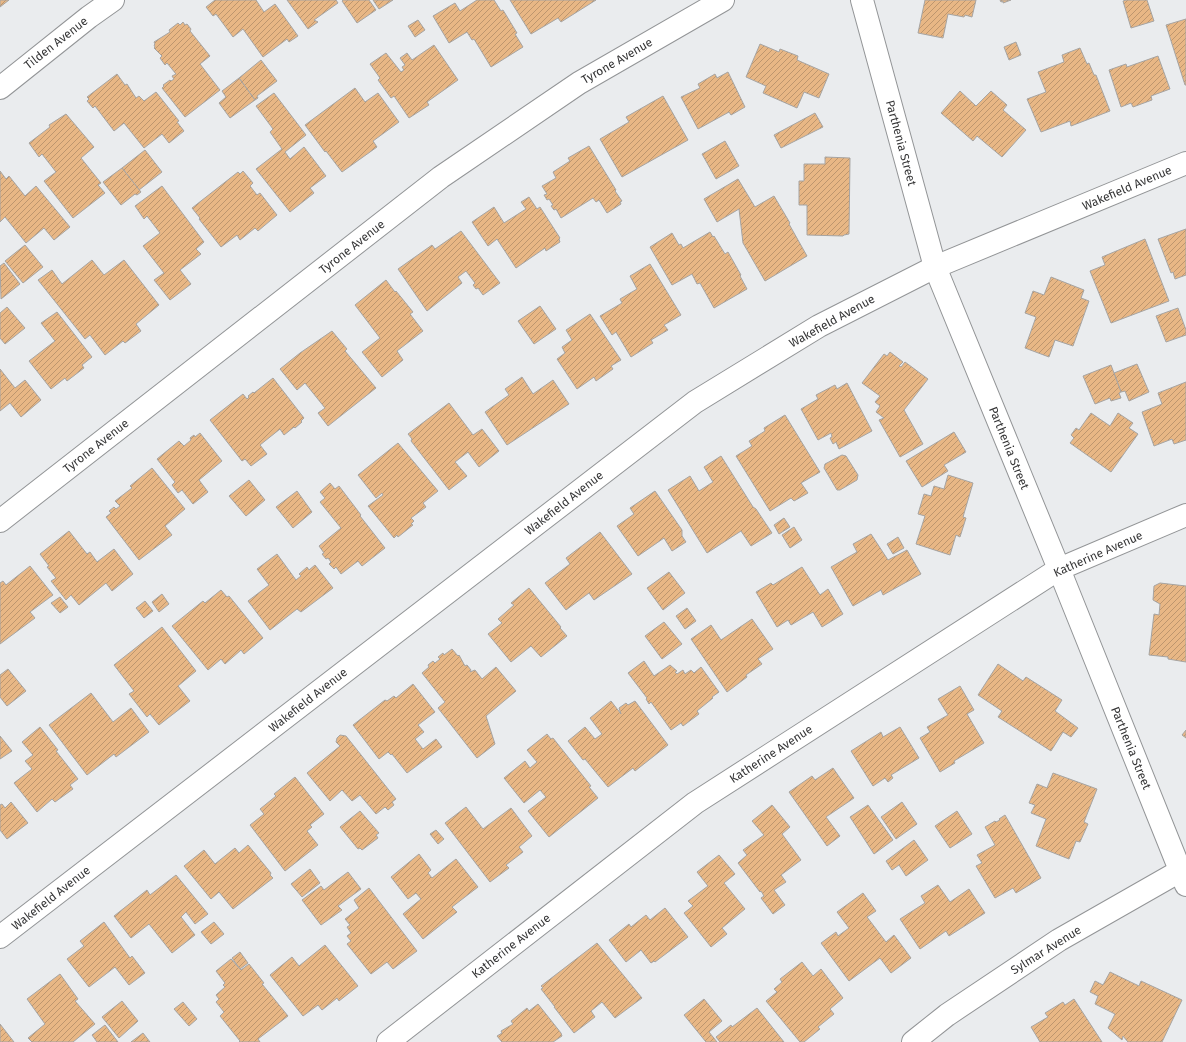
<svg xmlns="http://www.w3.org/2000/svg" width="1186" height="1042" font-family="'Fira Sans',sans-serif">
<defs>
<pattern id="building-hatch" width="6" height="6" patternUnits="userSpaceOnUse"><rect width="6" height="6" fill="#e8b785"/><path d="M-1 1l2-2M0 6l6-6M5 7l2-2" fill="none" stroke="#bd966e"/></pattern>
</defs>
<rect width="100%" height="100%" fill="#eaecee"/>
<g fill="url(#building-hatch)" stroke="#a6a4a2">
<path d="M0 0H9L0 7Z"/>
<path d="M215 0H256L264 12 275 4 298 36 289 42 287 39 263 57 243 29 233 37 216 14 213 16 206 7Z"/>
<path d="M287 0H336L338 3 314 20 318 22 308 29Z"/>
<path d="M343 0H369L376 10 357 23 342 1Z"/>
<path d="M373 0H393L379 9Z"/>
<path d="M477 0H494L501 11 503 10 517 33 515 34 523 47 491 67 474 39 472 40 467 32 449 43 433 16 455 3 460 11Z"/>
<path d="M510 0H596L561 22 558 18 531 34Z"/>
<path d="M925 0H976L972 17 965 15 964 17 948 14 943 38 918 33Z"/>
<path d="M1000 0H1011L1003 3V1L1001 2Z"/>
<path d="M1126 0H1147L1154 21 1131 28 1123 1Z"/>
<path d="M1186 19V85H1185L1166 25Z"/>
<path d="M418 20 425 30 415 37 408 26Z"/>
<path d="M183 22 185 25 187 24 191 29 190 31 210 56 200 64 220 90 185 117 162 88 164 86 163 85 170 80 171 81 174 79 172 76 176 74 167 63 165 65 160 58 162 56 154 48 155 47 154 45 155 44 154 42 170 32 169 30 178 23 180 25Z"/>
<path d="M1016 42 1021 55 1009 60 1004 47Z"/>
<path d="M760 44 779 52 780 49 798 56 797 60 829 74 819 98 804 92 797 108 763 93 766 86 746 77Z"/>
<path d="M434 45 458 80 427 102 429 105 409 118 394 96 391 98 378 80 380 78 370 64 386 53 401 72 404 70 402 67 405 65 400 58 407 53 412 60Z"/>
<path d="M1080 48 1087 64 1089 63 1094 75H1096L1110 111 1071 126 1070 121 1041 132 1027 99 1046 92 1038 72 1064 62 1062 55Z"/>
<path d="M1158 56 1170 89 1151 96 1152 100 1133 107 1131 103 1121 107 1109 70 1126 64 1127 67Z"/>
<path d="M261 60 277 81 257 96 258 98 255 100 239 78Z"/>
<path d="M728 72 745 107 731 115 729 112 698 129 681 97 700 88 698 84 715 74 717 78Z"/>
<path d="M117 74 125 85 127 84 136 98 139 96 144 101 156 92 179 121 177 122 184 131 169 143 162 134 144 148 124 123 114 131 95 106 93 108 87 101 89 99 87 97Z"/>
<path d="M239 78 255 100 230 118 219 103 226 97 222 91Z"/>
<path d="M355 88 365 102 378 93 399 122 373 141 377 147 342 172 326 151 325 152 305 125Z"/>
<path d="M960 91 976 106 991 91 1007 105 1003 110 1026 130 1002 157 977 136 973 141 941 113Z"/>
<path d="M274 93 306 135 285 152 290 159 304 147 326 176 310 188 314 193 290 212 256 169 282 149 270 132 273 129 256 106Z"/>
<path d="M663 96 688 140 622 177 600 139 629 122 626 117Z"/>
<path d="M815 113 823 127 781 148 774 135Z"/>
<path d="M66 114 94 147 81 158 101 183 98 185 105 193 73 218 44 181 56 172 42 154 39 157 29 143 50 127 49 125Z"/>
<path d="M725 141 739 166 716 179 702 154Z"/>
<path d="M589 146 616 190 615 191 622 201 620 202 621 204 607 213 599 200 596 202 593 198 561 218 556 209 554 210 551 206 553 205 549 199 547 200 544 195 547 194 542 186 556 178 553 172 570 161 568 158Z"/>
<path d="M145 150 162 172 139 190 122 168Z"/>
<path d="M825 157 850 158 849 234 844 235 843 236 807 235V205H799V181H804V164H825Z"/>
<path d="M122 168 141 192 137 195 135 194 121 205 103 182Z"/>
<path d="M0 171 6 179 9 176 25 196 36 186 70 227 54 240 44 228 26 243 5 217 0 222Z"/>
<path d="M243 171 253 183 250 186 257 195 260 193 277 215 258 231 255 228 240 240 237 235 221 247 199 219 200 218 192 208 238 172 240 174Z"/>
<path d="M738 179 755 207 774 196 790 223 789 224 807 256 765 281 743 243 739 209 717 222 704 199Z"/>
<path d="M162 186 204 242 196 249 201 254 180 270 191 284 170 300 154 280 164 273 143 246 160 233 147 216 144 219 135 206Z"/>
<path d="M529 197 537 209 540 207 560 238 559 239 560 242 546 251 545 248 516 268 497 239 488 246 472 222 494 207 504 223 526 209 521 202Z"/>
<path d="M1186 229V275L1175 279 1173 272 1171 273 1158 239Z"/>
<path d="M461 231 500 283 483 295 478 288 476 289 473 285 475 283 466 271 458 277 462 283 427 311 398 269 432 245 435 249Z"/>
<path d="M710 232 713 237 714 236 725 254 728 252 741 275 740 276 747 289 714 308 700 283 697 284 692 274 672 285 650 247 672 233 679 245 681 244 683 248Z"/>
<path d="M1145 239 1169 301 1111 323 1090 271 1105 265 1102 257Z"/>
<path d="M25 245 43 267 23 283 5 261Z"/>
<path d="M92 260 104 275 124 260 159 305 136 324 141 331 125 343 123 341 105 355 90 335 85 339 38 280 52 270 62 284Z"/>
<path d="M4 263 20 284 1 299 0 266Z"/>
<path d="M650 264 681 315 664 325 668 330 651 340 653 343 631 357 616 332 612 335 600 316 622 303 620 299 637 289 630 276Z"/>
<path d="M1051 277 1084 290 1081 298 1089 301 1073 346 1055 340 1049 357 1025 348 1036 317 1025 313 1033 291 1044 295Z"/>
<path d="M386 280 395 292 396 291 413 312 410 314 423 331 397 351 403 360 382 377 362 352 380 338 355 305Z"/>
<path d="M540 306 556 329 534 344 518 321Z"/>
<path d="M7 307 25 328 5 344 0 338V313Z"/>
<path d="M1178 308 1186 330V335L1166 342 1156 316Z"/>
<path d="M57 312 92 357 82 365 84 368 67 381 65 378 51 389 29 361 55 341 41 323Z"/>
<path d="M590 314 621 360 611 366 613 369 596 381 594 377 577 389 557 359 565 353 562 347 572 340 566 330Z"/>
<path d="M332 331 347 349 345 351 376 388 328 426 318 413 325 408 305 383 297 390 280 369 300 353Z"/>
<path d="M890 352 903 362 899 366 901 367 905 362 928 379 904 410 923 444 900 457 879 420 884 418 876 412 880 406 875 402 880 396 862 383 884 354 887 356Z"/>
<path d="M1137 364 1149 392 1129 401 1125 391 1121 392 1114 373Z"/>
<path d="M1111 365 1121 392 1119 393 1121 398 1111 401 1110 398 1095 404 1083 376Z"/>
<path d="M0 369 15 388 25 380 41 400 21 417 10 403 0 411Z"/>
<path d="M522 377 533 394 553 380 569 404 507 445 485 412 509 395 505 389Z"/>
<path d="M273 378 304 418 301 421 302 422 295 428 294 427 284 435 280 429 260 445 267 454 251 466 245 459 242 461 210 420 243 394 247 399 249 397 248 396 253 392 254 393Z"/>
<path d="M1186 382V440L1174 444 1172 439 1154 446 1142 412 1162 404 1158 393Z"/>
<path d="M847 383 872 431 839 449 836 442 833 444 830 438 832 437 831 433 818 440 801 409 818 399 816 395 835 385 837 389Z"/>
<path d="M449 403 473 435 482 429 499 451 479 467 468 452 455 462 467 476 449 490 411 441 412 439 408 434Z"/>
<path d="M1091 413 1110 426 1118 413 1133 423 1129 428 1138 434 1111 472 1070 443 1074 438 1071 435 1076 428 1079 430Z"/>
<path d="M785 415 820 472 801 483 808 493 794 501 791 498 770 511 736 456 752 446 749 441 765 431 764 428Z"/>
<path d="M954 432 966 452 944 465 948 471 922 487 906 461Z"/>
<path d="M200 433 222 461 199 480 208 492 193 504 182 490 178 493 172 485 175 482 157 459 179 441 184 446 191 440 190 438 194 435 195 437Z"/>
<path d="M398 443 438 491 423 503 426 507 411 518 414 521 411 524 413 525 398 537 397 535 394 538 368 506 383 495 382 493 376 498 358 475Z"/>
<path d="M842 455 846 456 858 475 857 480 840 490H837L824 468 825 464Z"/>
<path d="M721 456 753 507 756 509 772 533 751 546 741 531 707 553 668 490 690 476 699 491 713 482 704 467Z"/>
<path d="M152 468 185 509 165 526 172 535 139 560 106 517 111 513 109 511 114 507 116 509 120 506 115 501 132 488 130 486Z"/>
<path d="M948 475 973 483 963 517 966 518 960 537 956 535 950 555 916 544 925 516 918 514 924 494 931 496 934 486 944 489Z"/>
<path d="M249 480 265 500 246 516 229 496Z"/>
<path d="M330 483 335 489 339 486 361 515 360 516 385 548 362 566 358 561 341 574 336 567 334 569 329 564 331 562 328 558 326 559 322 554 324 553 319 546 341 528 320 502 325 498 320 492Z"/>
<path d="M297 491 312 512 293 528 276 507Z"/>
<path d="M655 491 682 530V536L686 542 672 551 664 538 638 556 617 526 634 514 630 508Z"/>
<path d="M784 518 790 527 779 534 774 525Z"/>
<path d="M794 527 802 540 790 548 782 535Z"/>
<path d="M69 531 87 554 90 552 97 562 114 549 133 574 112 591 106 583 79 605 71 595 66 600 51 581 56 578 47 567 49 566 40 554Z"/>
<path d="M600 532 632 574 594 600 589 593 566 610 545 583 570 564 566 558Z"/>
<path d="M871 534 888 560 907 550 921 574 883 595 881 590 853 606 831 567 857 552 853 544Z"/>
<path d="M898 537 904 548 893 554 887 544Z"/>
<path d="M277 554 296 580 301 576 299 574 307 567 309 570 315 565 333 588 301 612 297 609 270 630 248 601 269 585 257 569Z"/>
<path d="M30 566 53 595 30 612 35 618 0 644V583L3 581 6 585Z"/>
<path d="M802 567 820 595 828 589 843 614 822 627 813 612 791 625 788 620 777 627 756 592 771 583 773 585Z"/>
<path d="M669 572 685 593 663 610 647 588Z"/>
<path d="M1160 583 1186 586V662L1168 659V657L1149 655 1154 614 1159 615 1160 604 1153 600 1154 586Z"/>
<path d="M529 588 561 627 560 628 567 636 541 657 531 646 511 662 488 634 502 623 498 619 514 605 511 603Z"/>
<path d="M221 590 227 597 229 596 263 638 244 654 241 650 225 664 221 659 208 670 172 626 203 601 205 603Z"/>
<path d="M162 594 169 604 159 612 152 602Z"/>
<path d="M60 597 68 607 60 613 51 603Z"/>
<path d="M145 601 153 611 144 618 136 608Z"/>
<path d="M687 608 696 621 685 629 676 616Z"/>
<path d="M752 619 773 649 758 659 762 664 746 675 747 677 727 692 691 639 711 625 721 640Z"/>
<path d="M664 622 682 644 662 659 645 636Z"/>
<path d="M162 627 196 671 178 686 190 701 159 725 150 714 147 717 129 694 134 691 114 665Z"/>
<path d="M452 649 458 656 459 655 465 666 467 665 471 670 470 672 475 670 482 679 496 667 516 691 486 716 495 744 477 758 438 708 445 702 422 673 429 667 428 665 433 661 435 663 440 659 438 657 443 653 444 655Z"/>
<path d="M644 661 654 676 670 665 677 671 675 672 677 674 683 670 685 674 691 670 694 673 701 667 719 692 712 697 713 698 697 711 699 714 683 726 681 723 671 730 651 702 649 704 646 699 647 698 628 673Z"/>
<path d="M998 664 1023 681 1026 677 1062 700 1055 711 1078 728 1071 737 1063 732 1051 751 998 717 1002 711 978 695Z"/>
<path d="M8 669 26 691 7 706 0 697V675Z"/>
<path d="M413 684 435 712 418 725 424 732 415 739 423 749 436 739 442 747 407 773 392 754 391 755 388 752 379 759 353 725 385 700 387 701 394 696 396 698Z"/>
<path d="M960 686 974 710 967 714 984 743 954 761 955 763 940 772 920 738 930 732 927 727 948 715 938 699Z"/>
<path d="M91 693 113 722 131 708 149 732 116 757 114 754 87 775 49 725Z"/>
<path d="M611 701 621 714 619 708 626 703 628 705 635 701 668 745 635 771 633 768 608 787 585 759 583 760 568 741 585 727 595 739 602 734 590 718Z"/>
<path d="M40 727 58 750 56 751 78 779 70 785 73 789 55 802 52 799 37 812 14 783 32 769 25 761 33 755 22 742Z"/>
<path d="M900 727 919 758 891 775 893 778 888 782 885 778 873 786 851 751 881 732 883 737Z"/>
<path d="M1186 730V738L1182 735Z"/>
<path d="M547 734 551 739 553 738 591 786 589 787 598 798 549 837 528 811 546 797 540 790 524 803 504 778 525 761 530 768 537 762 527 750Z"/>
<path d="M340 735 346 736 396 799 392 802 394 805 388 810 385 807 376 814 360 795 352 801 342 790 330 801 307 773 340 746 336 742 337 738Z"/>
<path d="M0 736 12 751 0 759Z"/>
<path d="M833 768 854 798 826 817 840 836 827 846 789 792 812 776 815 780Z"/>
<path d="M1053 773 1097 789 1084 822 1088 824 1080 842 1076 841 1069 859 1036 846 1046 819 1031 813 1035 805 1029 803 1037 784 1047 788Z"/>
<path d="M295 777 324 814 310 825 312 827 307 831 318 845 285 871 250 825 264 814 260 809 276 796 274 794Z"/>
<path d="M11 802 28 823 7 839 0 830V805L2 804 5 808Z"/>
<path d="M902 802 917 824 896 839 881 817Z"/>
<path d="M772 805 790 827 782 834 801 860 781 875 786 882 774 890 785 905 773 914 761 898 764 896 761 891 760 892 738 863 747 855 743 850 764 835 752 821Z"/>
<path d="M868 805 893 840 874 854 850 817Z"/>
<path d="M466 807 483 829 511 808 532 836 519 847 523 852 506 865 509 868 490 882 445 823Z"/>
<path d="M360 811 379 833 376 835 378 838 362 850 360 848 358 849 340 827Z"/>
<path d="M957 811 972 834 950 848 935 826Z"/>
<path d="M1005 815 1041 878 1016 893 1013 888 995 898 976 866 982 863 977 855 995 845 985 827 995 821 996 822 1000 820 999 819Z"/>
<path d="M436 830 444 839 438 844 430 834Z"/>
<path d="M914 840 928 860 906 876 899 865 892 870 886 861Z"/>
<path d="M248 845 271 873 270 875 273 878 233 909 219 892 211 899 184 866 204 850 215 864 235 848 239 853Z"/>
<path d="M419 854 431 870 428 873 432 878 456 859 478 887 452 907 457 912 423 939 403 914 421 899 416 893 408 899 391 877Z"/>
<path d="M719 855 735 874 724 883 745 909 722 928 727 934 711 947 684 913 693 906 688 901 708 886 697 872Z"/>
<path d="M310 869 320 883 302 897 291 884Z"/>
<path d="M348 872 361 889 338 906 342 910 321 925 302 900 321 886 324 890Z"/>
<path d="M176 875 208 914 195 924 186 912 181 917 195 935 172 953 149 924 131 938 114 916 147 890 150 895Z"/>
<path d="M938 885 950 902 969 889 985 913 949 936 946 931 920 949 900 919 925 903 921 896Z"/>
<path d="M369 888 417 951 393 969 387 962 371 974 347 944 351 941 347 936 351 933 347 927 350 925 345 919 359 908 354 900Z"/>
<path d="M863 893 876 911 867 917 886 942 894 935 911 958 891 973 880 958 849 981 821 943 836 932 838 936 849 928 837 912Z"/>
<path d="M665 908 688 937 655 962 654 961 651 963 641 950 626 962 609 940 629 924 631 927 646 915 650 920Z"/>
<path d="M104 922 130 958 132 956 145 973 129 985 115 967 89 987 67 959 84 946 80 941Z"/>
<path d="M214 922 224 934 211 944 201 932Z"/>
<path d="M597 943 642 998 615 1018 602 1002 591 1011 595 1017 574 1033 554 1007H555L541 989 543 988 541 986Z"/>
<path d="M325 945 358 986 339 1001 337 998 322 1010 318 1005 303 1016 270 975 292 957 299 966Z"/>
<path d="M240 952 248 963 240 969 232 958Z"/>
<path d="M231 959 241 970 249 964 264 983 262 984 288 1016 258 1039 260 1042H239L240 1041 220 1016 224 1012 216 1002 219 999 216 995 225 987 223 985 225 983 216 971Z"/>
<path d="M802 962 813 976 821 969 843 998 830 1009 834 1014 818 1027 820 1029 804 1042H800L766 1001 777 992 774 989 782 982 780 979Z"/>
<path d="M1110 972 1139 986 1141 981 1182 1000 1162 1042H1128L1123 1036 1122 1040 1108 1028 1115 1014 1095 1004 1098 996 1090 992 1095 981 1103 985Z"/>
<path d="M60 974 78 999 75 1001 95 1024 73 1042H32L28 1038 45 1024 27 999Z"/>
<path d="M704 999 722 1021 709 1032 717 1042H706L684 1015Z"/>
<path d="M1074 999 1102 1042H1040L1031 1027 1048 1017 1045 1013 1063 1002 1065 1005Z"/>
<path d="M122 1001 138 1021 119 1038 102 1017Z"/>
<path d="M183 1002 197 1019 189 1026 174 1009Z"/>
<path d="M538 1004 561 1033 562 1036 553 1042H502L497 1036 502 1033 501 1031 513 1024 511 1021 527 1008 529 1011Z"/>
<path d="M757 1008 784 1042H720L716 1037 731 1025 732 1027Z"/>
<path d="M0 1024 14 1042H0Z"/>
<path d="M105 1025 118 1042H97L92 1035Z"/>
<path d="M143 1033 150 1042H131Z"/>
</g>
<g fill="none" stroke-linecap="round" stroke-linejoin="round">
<g stroke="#939597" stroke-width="24">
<g id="street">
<path d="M0 88 89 17 113 0"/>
<path d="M0 521 441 177 579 83 723 0"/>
<path d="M0 937 695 402 819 326 935 267 1186 163"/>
<path d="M388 1042 695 803 1059 569 1186 515"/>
<path d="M913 1042 947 1015 1059 940 1180 871"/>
</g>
</g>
<g stroke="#939597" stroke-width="24">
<path id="secondary" d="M862 0 935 267 1059 569 1186 885"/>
</g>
<use href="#street" stroke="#fff" stroke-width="22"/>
<use href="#secondary" stroke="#fff" stroke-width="22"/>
</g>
<g text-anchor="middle" stroke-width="3" stroke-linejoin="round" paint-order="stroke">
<g font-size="12" fill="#363637" stroke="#fff">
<text transform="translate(56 43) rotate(-38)" y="4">Tilden Avenue</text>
<text transform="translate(617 61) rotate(-30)" y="4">Tyrone Avenue</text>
<text transform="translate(901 143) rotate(75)" y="4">Parthenia Street</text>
<text transform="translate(1127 188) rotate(-23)" y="4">Wakefield Avenue</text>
<text transform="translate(352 247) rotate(-38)" y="4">Tyrone Avenue</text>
<text transform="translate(832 321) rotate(-29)" y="4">Wakefield Avenue</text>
<text transform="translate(96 446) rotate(-38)" y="4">Tyrone Avenue</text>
<text transform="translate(1009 448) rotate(68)" y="4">Parthenia Street</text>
<text transform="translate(564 503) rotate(-38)" y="4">Wakefield Avenue</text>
<text transform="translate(1098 554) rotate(-24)" y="4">Katherine Avenue</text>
<text transform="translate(308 700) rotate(-38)" y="4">Wakefield Avenue</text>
<text transform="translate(1131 748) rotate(68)" y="4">Parthenia Street</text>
<text transform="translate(771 754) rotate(-33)" y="4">Katherine Avenue</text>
<text transform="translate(51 898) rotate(-38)" y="4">Wakefield Avenue</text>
<text transform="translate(511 946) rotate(-38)" y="4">Katherine Avenue</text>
<text transform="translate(1046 950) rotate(-32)" y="4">Sylmar Avenue</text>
</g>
</g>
</svg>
